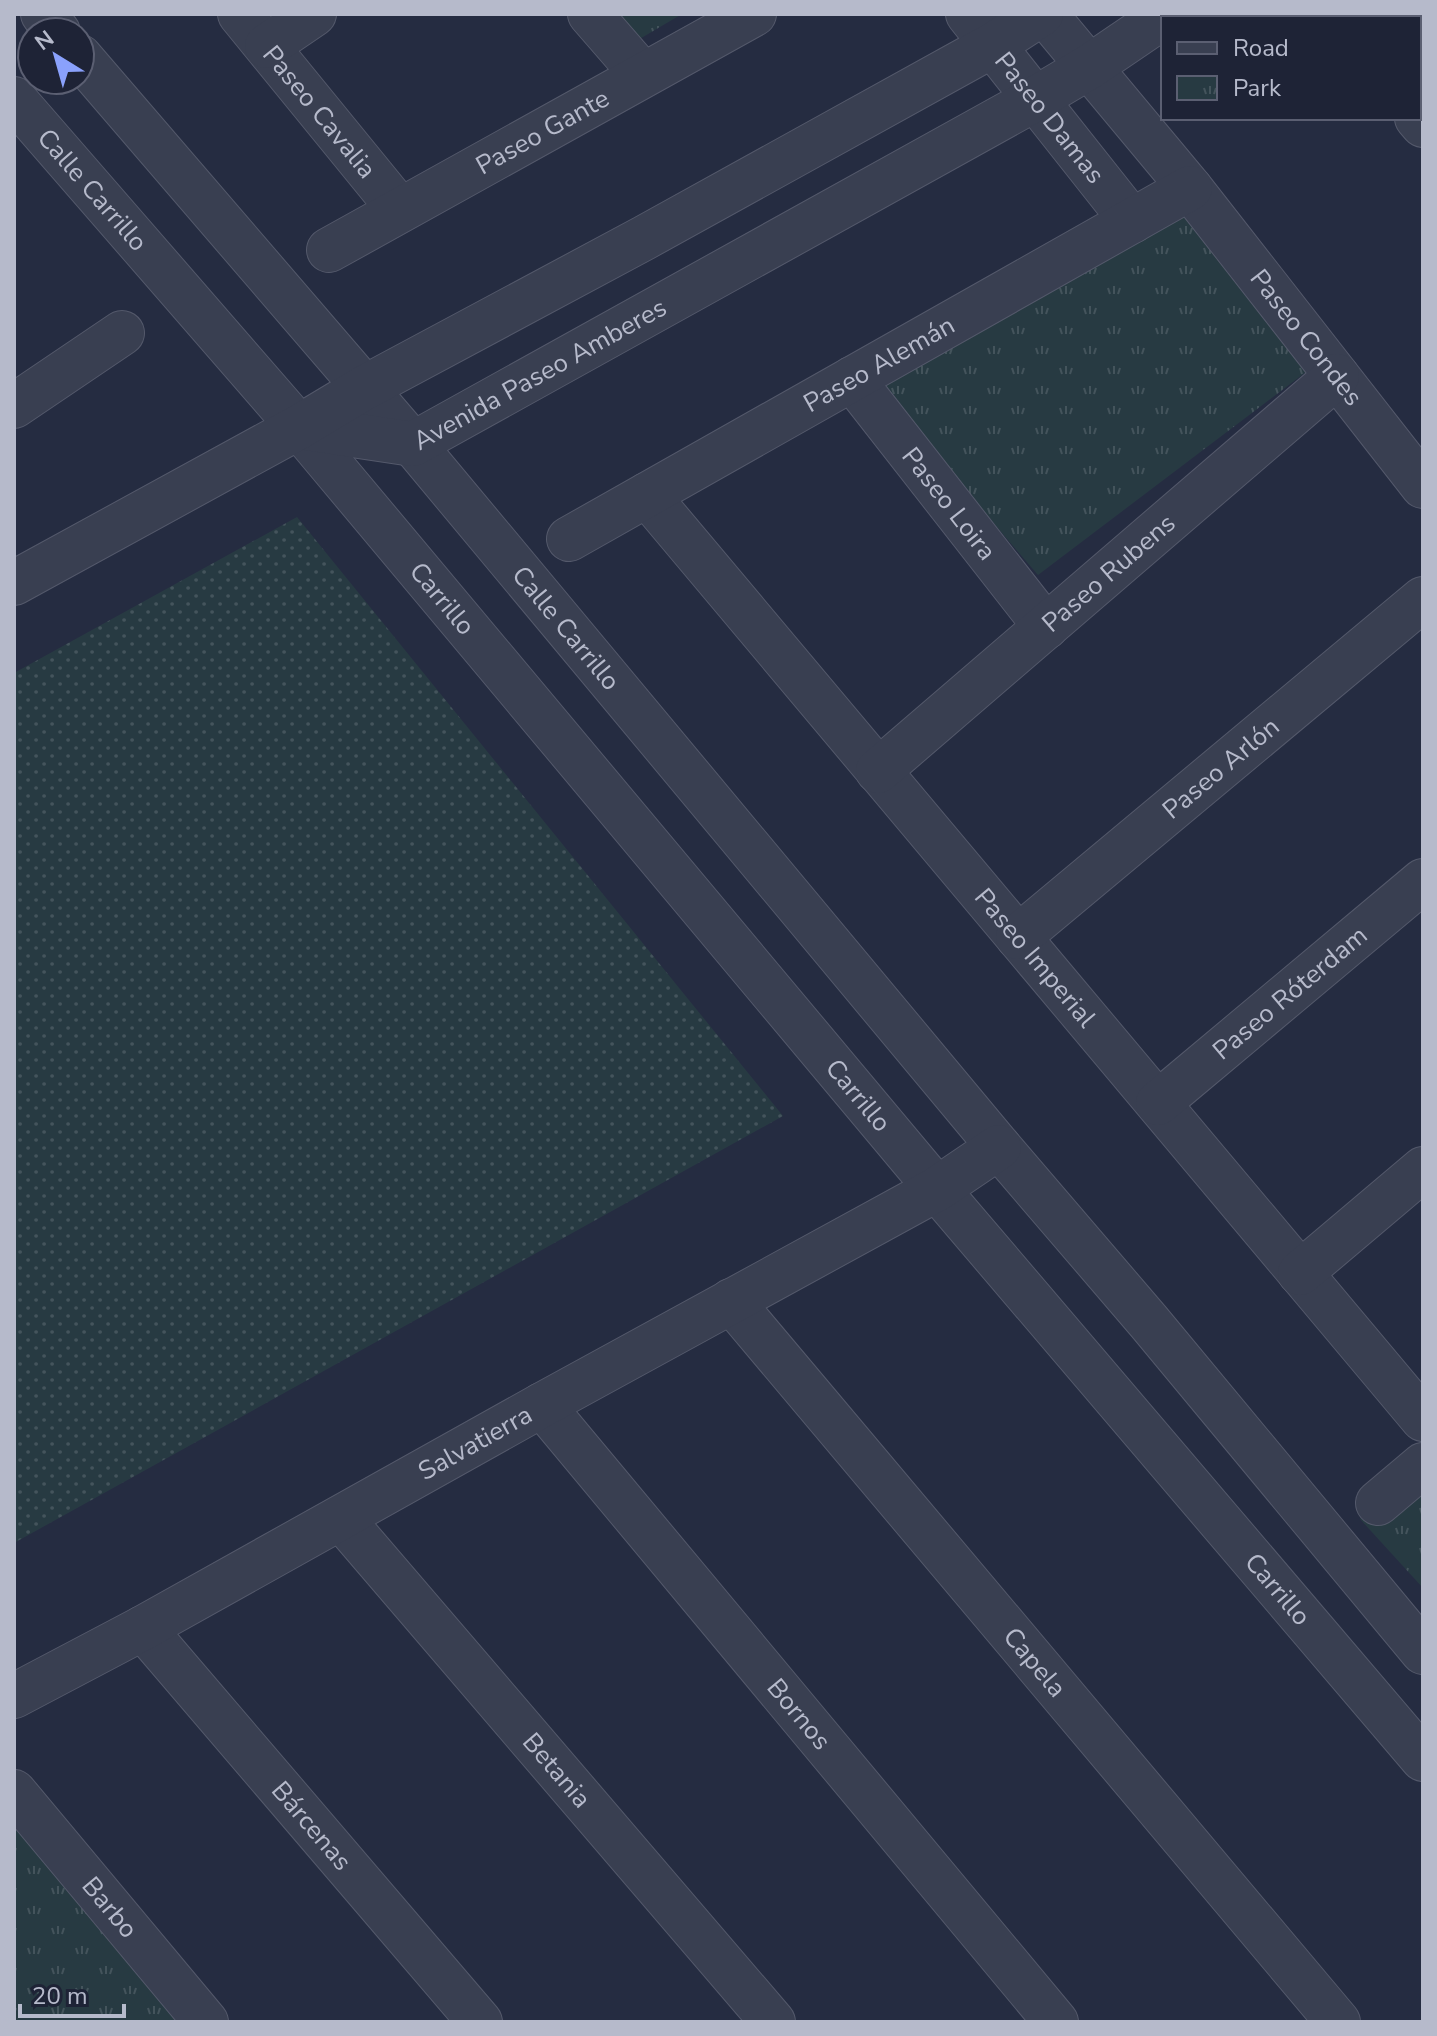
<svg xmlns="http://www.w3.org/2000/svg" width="1437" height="2036" font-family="'Nunito Sans',sans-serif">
<defs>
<pattern id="grass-dots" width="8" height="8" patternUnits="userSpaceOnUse" patternTransform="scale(2)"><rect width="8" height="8" fill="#273a42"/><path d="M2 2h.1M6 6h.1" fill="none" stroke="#44545c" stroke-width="1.8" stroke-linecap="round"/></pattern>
<pattern id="park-tufts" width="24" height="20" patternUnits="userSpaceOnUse" patternTransform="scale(2)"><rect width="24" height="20" fill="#273a42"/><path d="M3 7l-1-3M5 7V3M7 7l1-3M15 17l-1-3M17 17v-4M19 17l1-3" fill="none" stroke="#44545c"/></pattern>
</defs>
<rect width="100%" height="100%" fill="#252c41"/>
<path fill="url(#grass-dots)" d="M297 517 783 1116 14 1543V673Z"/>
<g fill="url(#park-tufts)">
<path d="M599 14H682L626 47Z"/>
<path d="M1183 208 1306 372 1038 575 874 384Z"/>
<path d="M1423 1465V1588L1360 1519Z"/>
<path d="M14 1792 206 2022H14Z"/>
</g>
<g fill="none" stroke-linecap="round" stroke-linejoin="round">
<g stroke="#54596b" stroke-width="46">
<g id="minor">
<path d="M43 14 58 32"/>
<path id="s1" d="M240 14 400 210"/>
<path d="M590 14 643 75"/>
<path id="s2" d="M968 14 1132 221"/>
<path id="s3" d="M1045 14 1190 188 1423 486"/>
<path d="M1336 14 1339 18"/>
<path d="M1385 18 1390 14"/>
<path d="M267 46 314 14"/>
<path id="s4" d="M80 57 413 444 999 1147 1149 1322 1423 1652"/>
<path id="s5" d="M14 99 299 427 937 1189 1423 1759"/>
<path d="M1417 118 1423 125"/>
<path id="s6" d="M329 250 754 14"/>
<path id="s7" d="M852 379 1046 627"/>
<path d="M14 406 122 333"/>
<path id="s8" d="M299 427 413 444 1035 99 1089 67 1167 14"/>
<path id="s9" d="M647 495 1423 1419"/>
<path id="s10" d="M569 539 1190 188"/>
<path d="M14 583 299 427 364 388 644 238 993 45 1041 14"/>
<path id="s11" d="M878 771 1337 376"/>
<path id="s12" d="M1018 937 1423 599"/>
<path id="s13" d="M1158 1103 1423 881"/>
<path d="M1300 1273 1423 1169"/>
<path id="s14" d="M731 1301 1338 2022"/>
<path id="s15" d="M542 1405 1056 2022"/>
<path d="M1378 1503 1423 1465"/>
<path id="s16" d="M341 1518 773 2022"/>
<path id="s17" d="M143 1628 480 2022"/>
<path id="s18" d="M14 1696 143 1628 542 1405 937 1189 999 1147"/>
<path id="s19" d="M14 1792 206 2022"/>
</g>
</g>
<use href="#minor" stroke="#393f51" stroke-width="44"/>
</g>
<g text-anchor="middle" stroke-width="8" stroke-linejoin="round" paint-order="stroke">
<g font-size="26" fill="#b6bacb" stroke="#1e2336">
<text dy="9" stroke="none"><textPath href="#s1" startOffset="126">Paseo Cavalia</textPath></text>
<text dy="9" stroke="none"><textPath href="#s2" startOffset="132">Paseo Damas</textPath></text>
<text dy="9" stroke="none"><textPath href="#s6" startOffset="244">Paseo Gante</textPath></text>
<text dy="9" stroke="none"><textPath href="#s5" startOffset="120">Calle Carrillo</textPath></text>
<text dy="9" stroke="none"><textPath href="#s3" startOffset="416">Paseo Condes</textPath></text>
<text dy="9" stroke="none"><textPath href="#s10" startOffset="356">Paseo Alemán</textPath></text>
<text dy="9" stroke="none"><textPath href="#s8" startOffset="260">Avenida Paseo Amberes</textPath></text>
<text dy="9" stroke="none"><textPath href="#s7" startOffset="158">Paseo Loira</textPath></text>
<text dy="9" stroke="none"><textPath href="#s11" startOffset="304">Paseo Rubens</textPath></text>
<text dy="9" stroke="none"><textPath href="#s5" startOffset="658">Carrillo</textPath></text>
<text dy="9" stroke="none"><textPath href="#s4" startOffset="750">Calle Carrillo</textPath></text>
<text dy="9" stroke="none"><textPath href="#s12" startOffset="264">Paseo Arlón</textPath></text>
<text dy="9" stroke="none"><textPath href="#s9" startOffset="604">Paseo Imperial</textPath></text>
<text dy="9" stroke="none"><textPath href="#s13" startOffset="172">Paseo Róterdam</textPath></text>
<text dy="9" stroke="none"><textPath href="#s5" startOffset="1306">Carrillo</textPath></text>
<text dy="9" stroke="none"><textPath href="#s18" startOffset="526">Salvatierra</textPath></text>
<text dy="9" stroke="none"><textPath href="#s5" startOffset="1954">Carrillo</textPath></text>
<text dy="9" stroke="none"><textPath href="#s14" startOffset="472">Capela</textPath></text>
<text dy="9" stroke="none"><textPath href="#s15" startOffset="402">Bornos</textPath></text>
<text dy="9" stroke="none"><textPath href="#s16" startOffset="332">Betania</textPath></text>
<text dy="9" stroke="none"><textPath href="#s17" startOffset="260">Bárcenas</textPath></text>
<text dy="9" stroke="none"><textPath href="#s19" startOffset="150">Barbo</textPath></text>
</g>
</g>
<rect width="1437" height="2036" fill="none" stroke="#b6bacb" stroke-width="32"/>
<rect x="1161" y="16" width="260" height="104" fill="#1e2336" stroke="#5b5f72" stroke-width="2"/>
<rect x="1177" y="42" width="40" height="12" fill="#393f51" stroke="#5b5f72" stroke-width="2"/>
<text x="1233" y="56" font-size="24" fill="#b6bacb">Road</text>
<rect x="1177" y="76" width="40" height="24" fill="url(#park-tufts)" stroke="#5b5f72" stroke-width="2"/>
<text x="1233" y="96" font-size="24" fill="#b6bacb">Park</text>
<g transform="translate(56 56) rotate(323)"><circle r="38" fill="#1e2336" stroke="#5b5f72" stroke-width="2"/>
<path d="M0-6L14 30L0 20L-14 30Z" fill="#8aa1fc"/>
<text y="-12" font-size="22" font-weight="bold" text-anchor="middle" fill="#b6bacb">N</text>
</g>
<path d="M20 2004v12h104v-12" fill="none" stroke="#b6bacb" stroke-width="4"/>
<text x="32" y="2004" font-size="24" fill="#b6bacb" stroke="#1e2336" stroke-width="6" paint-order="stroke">20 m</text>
</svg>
